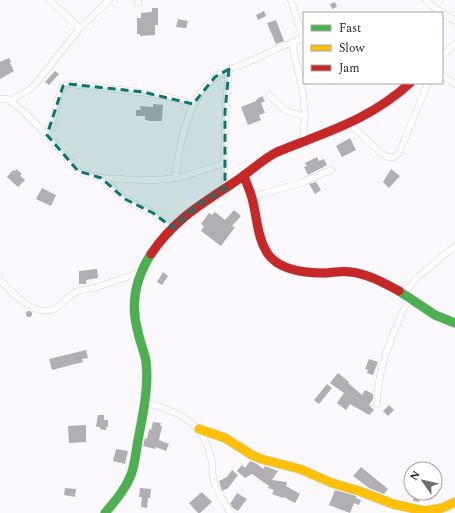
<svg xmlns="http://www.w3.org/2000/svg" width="455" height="513" font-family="Spectral,serif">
<rect width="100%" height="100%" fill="#fbf9fe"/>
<g fill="#b1afb3">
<path d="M335 2 337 7 332 9 330 4Z"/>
<path d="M152 8H158V25H155V35L140 36V34H137V18H141V13L152 12Z"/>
<path d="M264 11 266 16 258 20 256 15Z"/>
<path d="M178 19 188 21 186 28 176 27Z"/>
<path d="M276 20 284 41 276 44 267 23Z"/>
<path d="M9 58 11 62 10 63 14 71 0 79V62Z"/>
<path d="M55 71 59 74 49 85 45 82Z"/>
<path d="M262 96 265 101 261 103 265 113 259 115 261 120 248 125 241 107 256 101V100Z"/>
<path d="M153 104 163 105 162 121H148V120H145V116H136V110H141L140 106 153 107Z"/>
<path d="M350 138 356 150 342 157 336 146Z"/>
<path d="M317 157 319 161 324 159 327 165 308 175 304 167 307 166 305 163Z"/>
<path d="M16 169 22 174 20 176 25 180 18 187 7 177 13 170 15 171Z"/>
<path d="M391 169 400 176 389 188 383 182Z"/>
<path d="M316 182 321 190 315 194 309 184Z"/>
<path d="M42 188 56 195 51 206 36 199Z"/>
<path d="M234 210 241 216 232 226 235 227 221 246 201 231 204 226 201 224 209 213 212 215 215 212 225 220Z"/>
<path d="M97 269 98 278 86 280V284H79V271Z"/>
<path d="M163 272 168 276 162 285 157 282Z"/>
<circle cx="29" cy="314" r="3"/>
<path d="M86 350 88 358 82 359 83 362 52 370 49 359Z"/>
<path d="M369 359 378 362 373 375 367 373 368 370 365 369Z"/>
<path d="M338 373 349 382 348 383 362 395 365 390 373 394V399L369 405 374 410 369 415 350 404 346 410 337 403 344 393 330 383Z"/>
<path d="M327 384 332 388 319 404 314 400Z"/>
<path d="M389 405 394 410 388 416 383 411Z"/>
<path d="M98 415H104V420H108V427H106V430L100 429V427H96Z"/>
<path d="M153 422 161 423 160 426H162L159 440 169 444 166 451 156 447 155 449 143 446 145 438 147 439 149 429 151 430Z"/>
<path d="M86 425V442L69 443 68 426Z"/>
<path d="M116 449 128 451 125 464 113 461Z"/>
<path d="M250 461 257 464 263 469 265 466 278 471 272 480 287 482 286 486 300 494 295 503 284 497 283 498 272 494 274 490 268 488 269 486 252 474 245 478 237 471 242 465 245 468Z"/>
<path d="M361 467 388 489 384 494 369 488 353 476Z"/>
<path d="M232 470 238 475 228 488 222 491 219 481 227 477Z"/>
<path d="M65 488 76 489 75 497 64 495Z"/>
<path d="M140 488 151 489 150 498H148L147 508 141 507 142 497H139Z"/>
<path d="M335 490 356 496V498L361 500 359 505 354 503 350 513 329 505Z"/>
<path d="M202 492 212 502 200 513H198L189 503Z"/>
<path d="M237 493 247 499 238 511 233 508 230 504Z"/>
<path d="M414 495 420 496 419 502 413 501Z"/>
</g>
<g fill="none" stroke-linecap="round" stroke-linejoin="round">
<g stroke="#d5d4d8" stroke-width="7">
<g id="street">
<path d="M49 0 80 28"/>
<path d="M138 0V3"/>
<path d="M291 0 303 38"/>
<path d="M426 0 432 6 455 21"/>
<path d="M292 43 303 93 305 117 303 142"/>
<path d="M442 56 455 44"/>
<path d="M442 75 455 84"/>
<path d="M269 95 286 111 305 117"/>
<path d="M0 99H8L25 113 47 135 78 171 85 174 101 178 125 199 153 213 173 228"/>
<path d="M10 101 29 90 37 82 80 28 109 0"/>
<path d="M349 123 382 154 388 157H394L399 153 428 83"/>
<path d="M47 135 52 124 60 93 63 86 69 84C111 89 153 91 193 104"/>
<path d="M101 178C125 179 152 182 176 178 192 175 208 168 224 163"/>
<path d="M175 178C180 144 186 101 215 78 225 69 239 66 251 61 257 59 263 55 270 52 281 46 293 43 304 38"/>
<path d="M225 189C223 149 225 109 229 69"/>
<path d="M251 197 301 183 331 170"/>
<path d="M0 280C11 292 35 318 54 309 62 305 68 296 76 292 83 289 91 289 97 287 112 282 127 277 141 272"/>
<path d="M403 294 419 276 455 246"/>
<path d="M145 402C178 412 203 421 211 458 213 464 212 471 213 477 215 490 223 502 231 513"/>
<path d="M377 404C377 367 394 331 409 298"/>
</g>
</g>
<g stroke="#d5d4d8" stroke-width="10">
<g id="fast">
<path d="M399 291 435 315 455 323"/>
<path d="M105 513C115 501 125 490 131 475 135 464 136 452 138 440 143 414 149 388 146 361 144 351 140 342 138 332 130 304 135 279 151 254"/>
</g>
</g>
<g stroke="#d5d4d8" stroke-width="10">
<path id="slow" d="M199 429 225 438 252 455 261 459 300 469 332 483 359 491 393 504 424 511 442 508 455 502"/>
</g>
<g stroke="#d5d4d8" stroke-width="10">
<g id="jam">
<path d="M244 175C246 183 250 190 252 198 257 216 257 238 268 254 279 270 305 273 324 273 333 273 342 270 351 272 368 274 384 283 399 291"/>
<path d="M151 254C176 217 204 203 239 179 252 170 263 159 277 152 326 132 370 120 410 83"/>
</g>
</g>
<use href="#street" stroke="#fefeff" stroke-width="6"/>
<use href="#fast" stroke="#4caf50" stroke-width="9"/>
<use href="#slow" stroke="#ffc107" stroke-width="9"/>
<use href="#jam" stroke="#c62828" stroke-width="9"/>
</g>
<path fill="#0f766e" fill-opacity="0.2" stroke="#0f766e" stroke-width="3" stroke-dasharray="8 5" stroke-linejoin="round" d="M229 69 225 112V189L200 204 173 228 153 213 125 199 101 178 78 171 47 135 63 86 69 84 143 92 193 104 215 77Z"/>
<rect x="303" y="12" width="140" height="72" fill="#ffffff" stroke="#a7a6a8"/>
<rect x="311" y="25" width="20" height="6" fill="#4caf50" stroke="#a7a6a8"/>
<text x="339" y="32" font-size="12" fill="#222125">Fast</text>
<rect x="311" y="45" width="20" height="6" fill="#ffc107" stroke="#a7a6a8"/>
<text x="339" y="52" font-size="12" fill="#222125">Slow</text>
<rect x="311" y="65" width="20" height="6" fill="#c62828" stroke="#a7a6a8"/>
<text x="339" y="72" font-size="12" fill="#222125">Jam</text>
<g transform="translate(423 481) rotate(304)"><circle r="19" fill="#ffffff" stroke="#a7a6a8"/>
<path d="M0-3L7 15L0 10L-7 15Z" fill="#6e6d71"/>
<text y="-6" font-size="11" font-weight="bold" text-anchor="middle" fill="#222125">N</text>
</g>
</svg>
